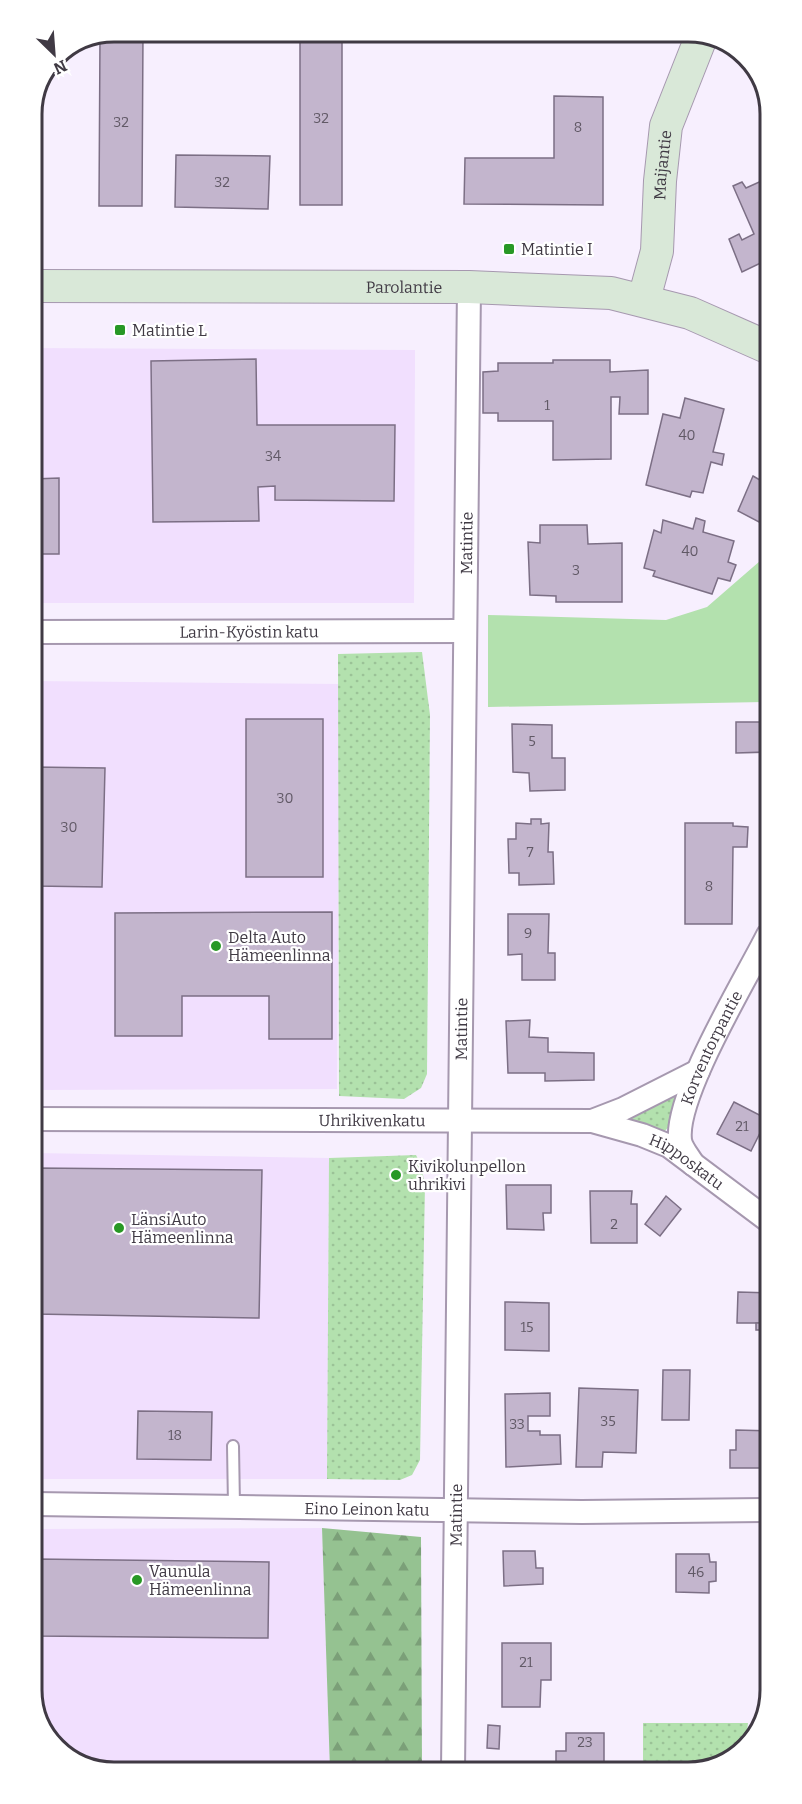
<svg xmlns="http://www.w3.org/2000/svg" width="802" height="1804" font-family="Bitter,serif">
<defs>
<pattern id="grass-dots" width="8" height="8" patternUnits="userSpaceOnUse" patternTransform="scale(1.5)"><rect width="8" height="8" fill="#b3e1ae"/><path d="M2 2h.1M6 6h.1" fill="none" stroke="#9bc297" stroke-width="1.8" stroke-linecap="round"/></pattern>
<pattern id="forest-firs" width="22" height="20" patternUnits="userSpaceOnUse" patternTransform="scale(1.5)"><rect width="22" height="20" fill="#95c291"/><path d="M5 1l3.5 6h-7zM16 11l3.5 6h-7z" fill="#7b9f78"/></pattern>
</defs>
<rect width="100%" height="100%" fill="#f7effe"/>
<g fill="#f1dffe">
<path d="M32 348 415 350 414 603H33Z"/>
<path d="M33 681 340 684 337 1089 34 1090Z"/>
<path d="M34 1153 329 1158 327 1479H35Z"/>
<path d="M322 1528 330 1771 108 1772 64 1756 36 1717 35 1529Z"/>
</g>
<g fill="url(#grass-dots)">
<path d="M422 652 430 715 427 1074 421 1088 404 1099 339 1096 338 654Z"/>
<path d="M675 1095 672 1123 664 1132 625 1119Z"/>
<path d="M416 1155 421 1165 425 1185 420 1460 412 1475 400 1480 327 1479 329 1158Z"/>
<path d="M643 1723H748L745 1747 715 1768 643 1769Z"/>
</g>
<path fill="url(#forest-firs)" d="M322 1528 421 1537 422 1770 330 1771Z"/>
<path fill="#b3e1ae" d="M767 555 768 702 488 707V615L666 620 707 607Z"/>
<g fill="#c3b5cd" stroke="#7c6f85" stroke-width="1.5">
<path d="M114 32H143L142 206H99L100 37Z"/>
<rect x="300" y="32" width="42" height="173"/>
<path d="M554 96 603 97V205L464 204 465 158H554Z"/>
<path d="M176 155 270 156 268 209 175 207Z"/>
<path d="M766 179 767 260 742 272 729 239 739 234 742 240 754 234 733 186 742 182 746 188Z"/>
<path d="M256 359 257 425H395L394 501 275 500V486L258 487 259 521 153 522 151 361Z"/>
<path d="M553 360H610V372L648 370V414H619L620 397H611V459L553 460V421H498V413H483V372L498 371V363H553Z"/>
<path d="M685 398 724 409 713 452 724 454 722 465 711 462 703 493 692 491 690 497 646 485 663 414 680 418Z"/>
<path d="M753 476 767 484V503L759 522 738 511Z"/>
<path d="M59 478V554H33V479Z"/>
<path d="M696 518 705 521 703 532 734 541 728 562 736 565 730 581 718 578 712 594 653 576 655 571 644 568 654 530 661 533 663 520 693 529Z"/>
<path d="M540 525H587L588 544 622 543V602H556V596L530 595 528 542 540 543Z"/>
<path d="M762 718H768V752L736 753V722H762Z"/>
<rect x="246" y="719" width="77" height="158"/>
<path d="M512 724 552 725V758H565V790L530 791 529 773 513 772Z"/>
<path d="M33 767 105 768 102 887 34 886Z"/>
<path d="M531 819H541V824L549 823 548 852H553L554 884 519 885V873H509L508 839H516V823L531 824Z"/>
<path d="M685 823H733V826L748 827 747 847H733L732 924H685Z"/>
<path d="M332 912V1039H269V996H182V1036H115V913Z"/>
<path d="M508 914H549L548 953H555V980H522V954L508 955Z"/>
<path d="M530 1020 529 1037 548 1038V1052L594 1053V1080L545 1081V1073H508L506 1021Z"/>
<path d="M734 1102 767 1119 751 1151 717 1134Z"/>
<path d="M35 1168 262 1170 259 1318 35 1314Z"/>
<path d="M506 1185H551V1213H543L544 1230 507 1229Z"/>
<path d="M590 1191H632L631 1204H637V1243H591Z"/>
<path d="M666 1196 681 1209 660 1236 645 1224Z"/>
<path d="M738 1292 769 1293V1323H737Z"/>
<path d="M505 1302 549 1303V1351L505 1350Z"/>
<rect x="756" y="1323" width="13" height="7"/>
<path d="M663 1370H690L689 1420H662Z"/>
<path d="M579 1388 638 1390 636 1453 603 1452 602 1467H576Z"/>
<path d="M550 1393V1416H528V1431H540V1435H560L561 1464 506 1467 505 1394Z"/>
<path d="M138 1411 212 1412 211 1460 137 1459Z"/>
<path d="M736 1430 770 1431V1468H730V1450H736Z"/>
<path d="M503 1551H535L536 1568H543V1584L504 1586Z"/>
<path d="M676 1554H709L710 1562H716V1581L709 1582V1593L676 1592Z"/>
<path d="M765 1556H770V1588H766Z"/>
<path d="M36 1559 269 1562 268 1638 36 1636Z"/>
<path d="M502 1643H551V1680H541L540 1707H502Z"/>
<path d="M488 1725 500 1726 499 1749 487 1748Z"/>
<path d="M566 1733H604V1769L556 1767V1751H566Z"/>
</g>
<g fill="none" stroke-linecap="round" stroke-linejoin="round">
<g stroke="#a698af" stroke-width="14">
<path id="service" d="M233 1446 234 1506"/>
</g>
<g stroke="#a698af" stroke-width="26">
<g id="minor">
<path id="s1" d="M33 632 464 631"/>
<path id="s2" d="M34 1119 592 1121 623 1109 698 1071"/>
<path id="s3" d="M592 1121 642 1135 669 1146 769 1221"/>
<path id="s4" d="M693 1164C689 1157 681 1148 680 1140 675 1095 746 979 768 935"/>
<path id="s5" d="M35 1504 582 1512 770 1510"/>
<path id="s6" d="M453 1770 469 287"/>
</g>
</g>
<g stroke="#a698af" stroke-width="34">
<g id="secondary">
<path id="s7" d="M32 286 469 287 611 293 690 313 767 347"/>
<path id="s8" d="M644 299 657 251 660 181 666 126 702 35"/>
</g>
</g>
<use href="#service" stroke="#fff" stroke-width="10"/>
<use href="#minor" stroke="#fff" stroke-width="22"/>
<use href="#secondary" stroke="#d9e8d8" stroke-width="32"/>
</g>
<g fill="#289825" stroke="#fff" stroke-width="2">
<rect x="503" y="243" width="12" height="12" rx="3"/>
<rect x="114" y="324" width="12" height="12" rx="3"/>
<circle cx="216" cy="946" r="6"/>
<circle cx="396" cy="1175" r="6"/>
<circle cx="119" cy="1228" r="6"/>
<circle cx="137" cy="1580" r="6"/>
</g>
<g text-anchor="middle" stroke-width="4.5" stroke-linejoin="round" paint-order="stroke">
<g font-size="14" fill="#615966">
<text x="321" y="123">32</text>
<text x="121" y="127">32</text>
<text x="578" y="132">8</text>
<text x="222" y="187">32</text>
<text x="547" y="410">1</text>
<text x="687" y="440">40</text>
<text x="273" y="461">34</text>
<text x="690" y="556">40</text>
<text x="576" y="575">3</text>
<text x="532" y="746">5</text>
<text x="285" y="803">30</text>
<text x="69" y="832">30</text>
<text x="530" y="857">7</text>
<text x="709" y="891">8</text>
<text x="528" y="938">9</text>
<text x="742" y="1131">21</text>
<text x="614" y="1229">2</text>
<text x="527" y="1332">15</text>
<text x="608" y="1426">35</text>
<text x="517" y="1429">33</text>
<text x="175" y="1440">18</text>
<text x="696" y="1577">46</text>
<text x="526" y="1667">21</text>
<text x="585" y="1747">23</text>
</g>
<g font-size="16" fill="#403a44" stroke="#fff">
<text dy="6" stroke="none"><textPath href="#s8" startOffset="136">Maijantie</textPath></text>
<text dy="6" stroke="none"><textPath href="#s7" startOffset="372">Parolantie</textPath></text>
<text dy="6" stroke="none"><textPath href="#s6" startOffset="1227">Matintie</textPath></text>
<text dy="6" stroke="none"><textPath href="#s1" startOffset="216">Larin-Kyöstin katu</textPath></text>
<text dy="6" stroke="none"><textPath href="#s6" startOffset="741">Matintie</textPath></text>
<text dy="6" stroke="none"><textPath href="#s4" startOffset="126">Korventorpantie</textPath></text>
<text dy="6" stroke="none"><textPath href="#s2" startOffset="338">Uhrikivenkatu</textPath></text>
<text dy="6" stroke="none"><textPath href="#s3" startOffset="104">Hipposkatu</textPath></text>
<text dy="6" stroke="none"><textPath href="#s5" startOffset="332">Eino Leinon katu</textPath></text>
<text dy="6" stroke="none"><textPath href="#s6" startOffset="255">Matintie</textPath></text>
</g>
<g font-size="16" fill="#403a44" stroke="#fff" text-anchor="start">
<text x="521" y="255">Matintie I</text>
<text x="132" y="336">Matintie L</text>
<text x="228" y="943">Delta Auto<tspan x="228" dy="18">Hämeenlinna</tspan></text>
<text x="408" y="1172">Kivikolunpellon<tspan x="408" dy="18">uhrikivi</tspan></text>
<text x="131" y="1225">LänsiAuto<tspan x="131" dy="18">Hämeenlinna</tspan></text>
<text x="149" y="1577">Vaunula<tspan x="149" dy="18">Hämeenlinna</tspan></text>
</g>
</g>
<path d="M0 0H802V1804H0ZM114 42H688A72 72 0 0 1 760 114V1690A72 72 0 0 1 688 1762H114A72 72 0 0 1 42 1690V114A72 72 0 0 1 114 42Z" fill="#fff" fill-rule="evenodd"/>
<path fill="none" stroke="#403a44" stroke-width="3" d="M114 42H688A72 72 0 0 1 760 114V1690A72 72 0 0 1 688 1762H114A72 72 0 0 1 42 1690V114A72 72 0 0 1 114 42Z"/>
<g transform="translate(54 54) rotate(155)" stroke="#ffffff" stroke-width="4.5" paint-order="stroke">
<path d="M0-4.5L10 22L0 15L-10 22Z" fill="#403a44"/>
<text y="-9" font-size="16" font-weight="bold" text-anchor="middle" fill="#403a44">N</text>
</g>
</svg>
